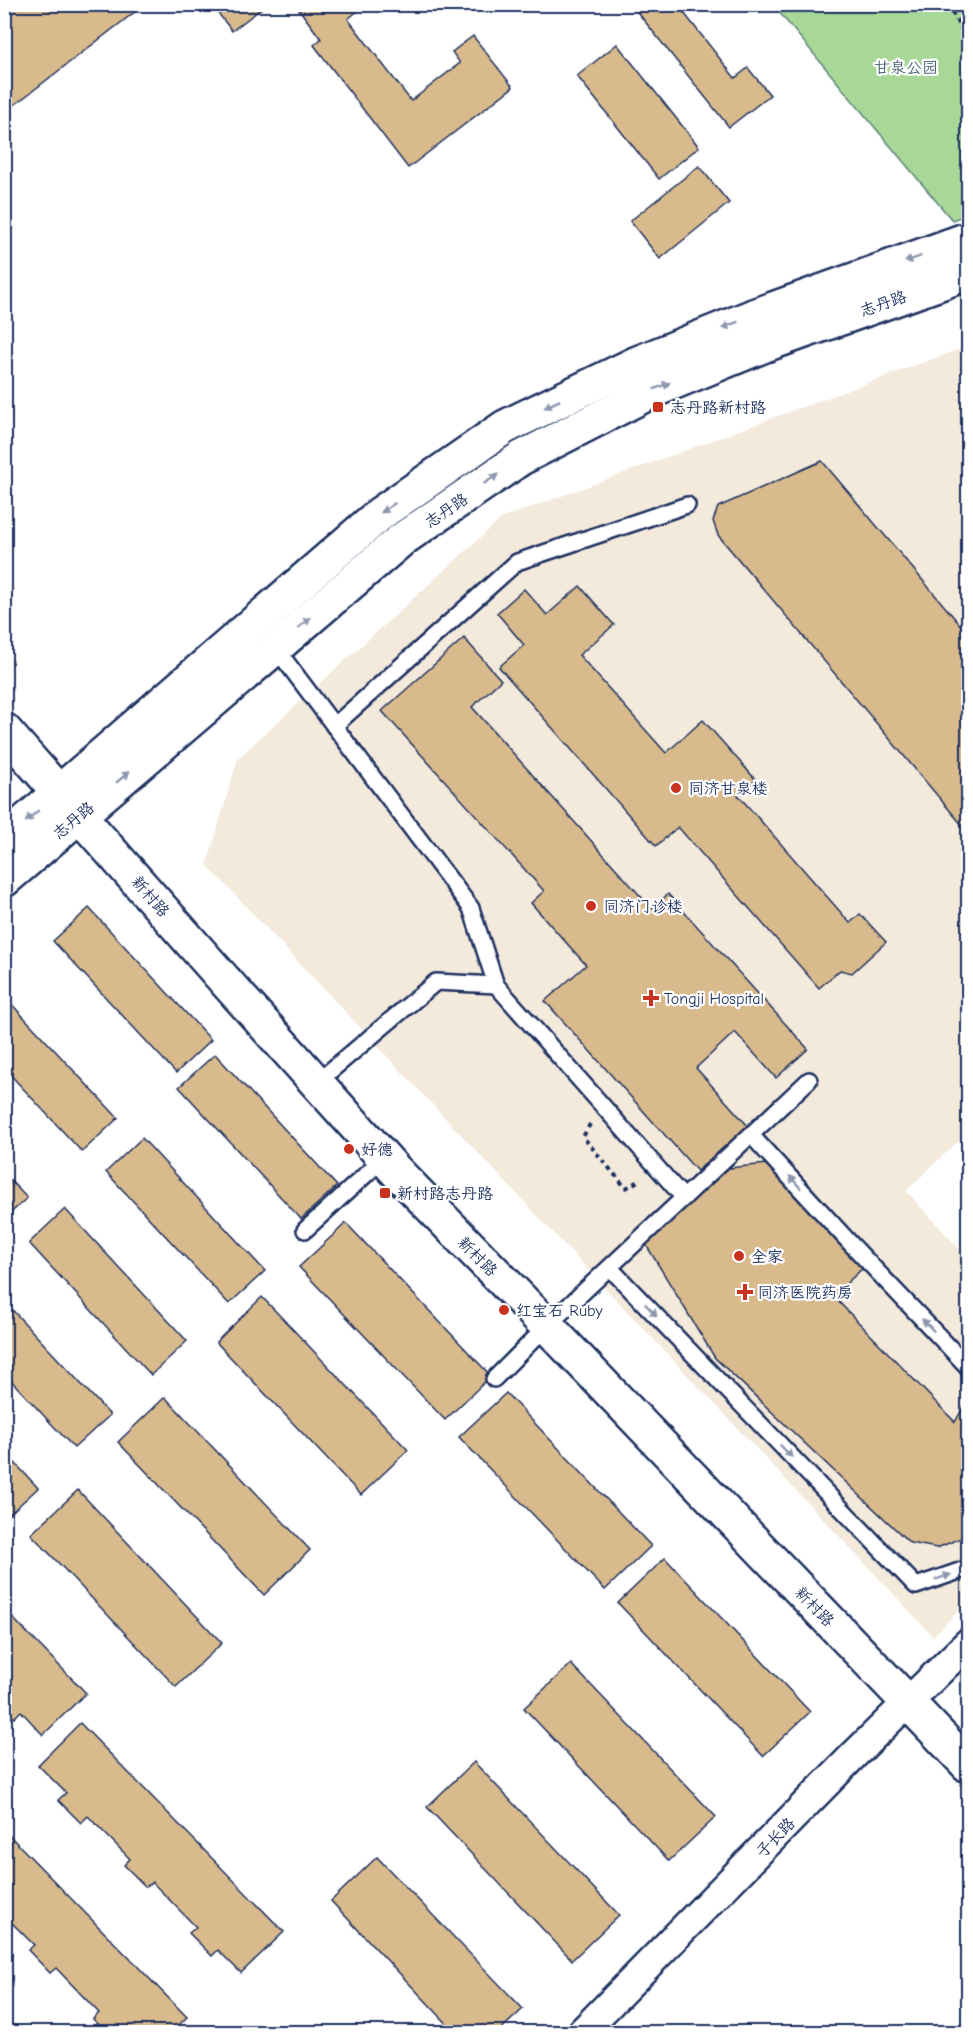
<svg xmlns="http://www.w3.org/2000/svg" width="973" height="2037" font-family="'Comic Neue','LXGW WenKai TC',sans-serif">
<rect width="100%" height="100%" fill="#fff"/>
<filter id="ink" filterUnits="userSpaceOnUse"><feTurbulence type="fractalNoise" baseFrequency=".0167" numOctaves="2"/><feDisplacementMap in="SourceGraphic" scale="12" xChannelSelector="R" yChannelSelector="G"/><feConvolveMatrix kernelMatrix="1 2 1 2 8 2 1 2 1" color-interpolation-filters="sRGB"/></filter>
<g filter="url(#ink)">
<path fill="#f3eadc" d="M968 346V1132L906 1191 968 1258V1602L933 1636 207 865 238 758 502 518Z"/>
<path fill="#a7d898" stroke="#61847b" stroke-width="1.5" d="M773 5H968V214L952 220Z"/>
<g fill="#d8ba8c" stroke="#1b2f5e" stroke-width="1.5">
<path d="M4 4H145L4 113Z"/>
<path d="M211 4H267L232 31Z"/>
<path d="M295 4H356L360 9 348 19 411 101 460 63 452 52 473 36 513 87 408 168 314 45 321 39Z"/>
<path d="M631 4H677L735 78 748 68 770 95 729 127Z"/>
<path d="M617 44 699 147 659 179 577 76Z"/>
<path d="M699 166 729 203 660 259 630 221Z"/>
<path d="M822 461 968 634V832L718 535 713 521 718 507Z"/>
<path d="M580 586 614 625 579 655 666 753 703 720 756 780 738 795 850 923 860 914 886 942 852 973 840 970 819 988 678 827 656 846 499 667 524 645 497 613 524 589 547 615Z"/>
<path d="M464 638 501 680 472 707 652 909 668 894 808 1049 776 1078 735 1032 696 1068 748 1126 697 1171 545 1001 586 965 531 903 544 891 382 711Z"/>
<path d="M89 908 211 1040 176 1073 53 941Z"/>
<path d="M4 996 118 1118 82 1152 4 1068Z"/>
<path d="M215 1054 337 1186 301 1219 179 1087Z"/>
<path d="M142 1138 265 1271 229 1304 106 1172Z"/>
<path d="M767 1164 865 1266 833 1296 955 1422 968 1399V1535L937 1548 910 1543 715 1358 645 1243 719 1169Z"/>
<path d="M4 1174 27 1198 4 1219Z"/>
<path d="M65 1209 187 1341 151 1375 29 1243Z"/>
<path d="M346 1223 491 1376 445 1420 299 1267Z"/>
<path d="M262 1297 408 1450 361 1495 216 1342Z"/>
<path d="M4 1301 110 1415 74 1448 4 1373Z"/>
<path d="M506 1393 651 1546 605 1590 459 1437Z"/>
<path d="M165 1397 310 1550 264 1595 118 1442Z"/>
<path d="M4 1451 38 1488 4 1519Z"/>
<path d="M78 1490 222 1643 176 1687 31 1534Z"/>
<path d="M665 1558 810 1712 763 1756 618 1603Z"/>
<path d="M4 1609 86 1693 43 1735 21 1711 14 1718 4 1708Z"/>
<path d="M571 1664 716 1817 669 1861 524 1708Z"/>
<path d="M80 1723 284 1932 241 1973 218 1950 212 1956 189 1933 196 1927 152 1882 146 1887 124 1865 130 1859 88 1816 81 1823 58 1800 66 1793 38 1765Z"/>
<path d="M474 1762 619 1915 572 1960 427 1807Z"/>
<path d="M4 1830 187 2017 172 2032H106L93 2019 99 2013 56 1968 50 1973 28 1950 34 1945 4 1915Z"/>
<path d="M377 1857 523 2009 498 2032H455L331 1901Z"/>
</g>
<g fill="none" stroke-linecap="round" stroke-linejoin="round">
<g stroke="#1b2f5e" stroke-width="20">
<g id="lane">
<path d="M275 647 471 908 496 985"/>
<path d="M334 726 517 562 687 505"/>
<path d="M316 1083 436 982 496 985 684 1198"/>
<path d="M751 1135 851 1244 968 1367"/>
<path d="M305 1230 384 1158"/>
<path d="M610 1268 916 1586 968 1568"/>
<path d="M494 1379 547 1326 809 1080"/>
</g>
</g>
<g stroke="#1b2f5e" stroke-width="33">
<path id="street" d="M582 2032 853 1756 968 1643"/>
</g>
<g stroke="#1b2f5e" stroke-width="38">
<path id="secondary" d="M4 730 227 983 395 1170 547 1326 968 1765"/>
</g>
<g stroke="#1b2f5e" stroke-width="38">
<g id="primary">
<path d="M4 840 381 513 505 427 635 364 751 317 968 239"/>
<path d="M4 880 401 540 521 458 650 392 765 345 968 273"/>
</g>
</g>
<g stroke="#1b2f5e" stroke-width="4" stroke-dasharray="4.5 4.5" stroke-linecap="butt">
<path d="M947 4 968 40"/>
<path d="M590 1124 583 1137 626 1188 640 1180"/>
</g>
<use href="#lane" stroke="#fff" stroke-width="15"/>
<use href="#street" stroke="#fff" stroke-width="28"/>
<use href="#secondary" stroke="#fff" stroke-width="33"/>
<use href="#primary" stroke="#fff" stroke-width="33"/>
</g>
<defs><path id="oneway-solid" d="M-6-.8H1V-3.2L6.5 0L1 3.2V.8H-6Z" transform="scale(1.5)"/></defs>
<g fill="#8d97ae">
<use href="#oneway-solid" transform="translate(913 259) rotate(160)"/>
<use href="#oneway-solid" transform="translate(730 325) rotate(158)"/>
<use href="#oneway-solid" transform="translate(662 386) rotate(-22)"/>
<use href="#oneway-solid" transform="translate(552 404) rotate(154)"/>
<use href="#oneway-solid" transform="translate(491 479) rotate(-34)"/>
<use href="#oneway-solid" transform="translate(388 508) rotate(145)"/>
<use href="#oneway-solid" transform="translate(304 623) rotate(-40)"/>
<use href="#oneway-solid" transform="translate(123 777) rotate(-40)"/>
<use href="#oneway-solid" transform="translate(32 816) rotate(139)"/>
<use href="#oneway-solid" transform="translate(795 1182) rotate(-132)"/>
<use href="#oneway-solid" transform="translate(651 1310) rotate(46)"/>
<use href="#oneway-solid" transform="translate(928 1325) rotate(-134)"/>
<use href="#oneway-solid" transform="translate(786 1451) rotate(46)"/>
<use href="#oneway-solid" transform="translate(943 1577) rotate(-18)"/>
</g>
</g>
<g fill="#c8321e" stroke="#fff" stroke-width="2">
<rect x="652" y="401" width="12" height="12" rx="3"/>
<circle cx="676" cy="788" r="6"/>
<circle cx="591" cy="906" r="6"/>
<path d="M648 989h6v6h6v6h-6v6h-6v-6h-6v-6h6z"/>
<circle cx="349" cy="1149" r="6"/>
<rect x="379" y="1187" width="12" height="12" rx="3"/>
<circle cx="739" cy="1256" r="6"/>
<path d="M742 1283h6v6h6v6h-6v6h-6v-6h-6v-6h6z"/>
<circle cx="504" cy="1310" r="6"/>
</g>
<g text-anchor="middle" stroke-width="4.5" stroke-linejoin="round" paint-order="stroke">
<g font-size="16" fill="#45626f" stroke="#fff">
<text x="906" y="73">甘泉公园</text>
</g>
<g font-size="16" fill="#1b2f5e" stroke="#fff">
<text transform="translate(883 303) rotate(-19)" y="6">志丹路</text>
<text transform="translate(446 510) rotate(-34)" y="6">志丹路</text>
<text transform="translate(73 820) rotate(-40)" y="6">志丹路</text>
<text transform="translate(151 896) rotate(49)" y="6">新村路</text>
<text transform="translate(478 1256) rotate(45)" y="6">新村路</text>
<text transform="translate(815 1606) rotate(46)" y="6">新村路</text>
<text transform="translate(775 1837) rotate(-46)" y="6">子长路</text>
</g>
<g font-size="16" fill="#1b2f5e" stroke="#fff" text-anchor="start">
<text x="670" y="413">志丹路新村路</text>
<text x="688" y="794">同济甘泉楼</text>
<text x="603" y="912">同济门诊楼</text>
<text x="664" y="1004">Tongji Hospital</text>
<text x="361" y="1155">好德</text>
<text x="397" y="1199">新村路志丹路</text>
<text x="751" y="1262">全家</text>
<text x="757" y="1298">同济医院药房</text>
<text x="516" y="1316">红宝石 Ruby</text>
</g>
</g>
<rect width="973" height="2037" fill="none" stroke="#fff" stroke-width="24"/>
<rect x="12" y="12" width="949" height="2013" fill="none" stroke="#1b2f5e" stroke-width="2" filter="url(#ink)"/>
</svg>
